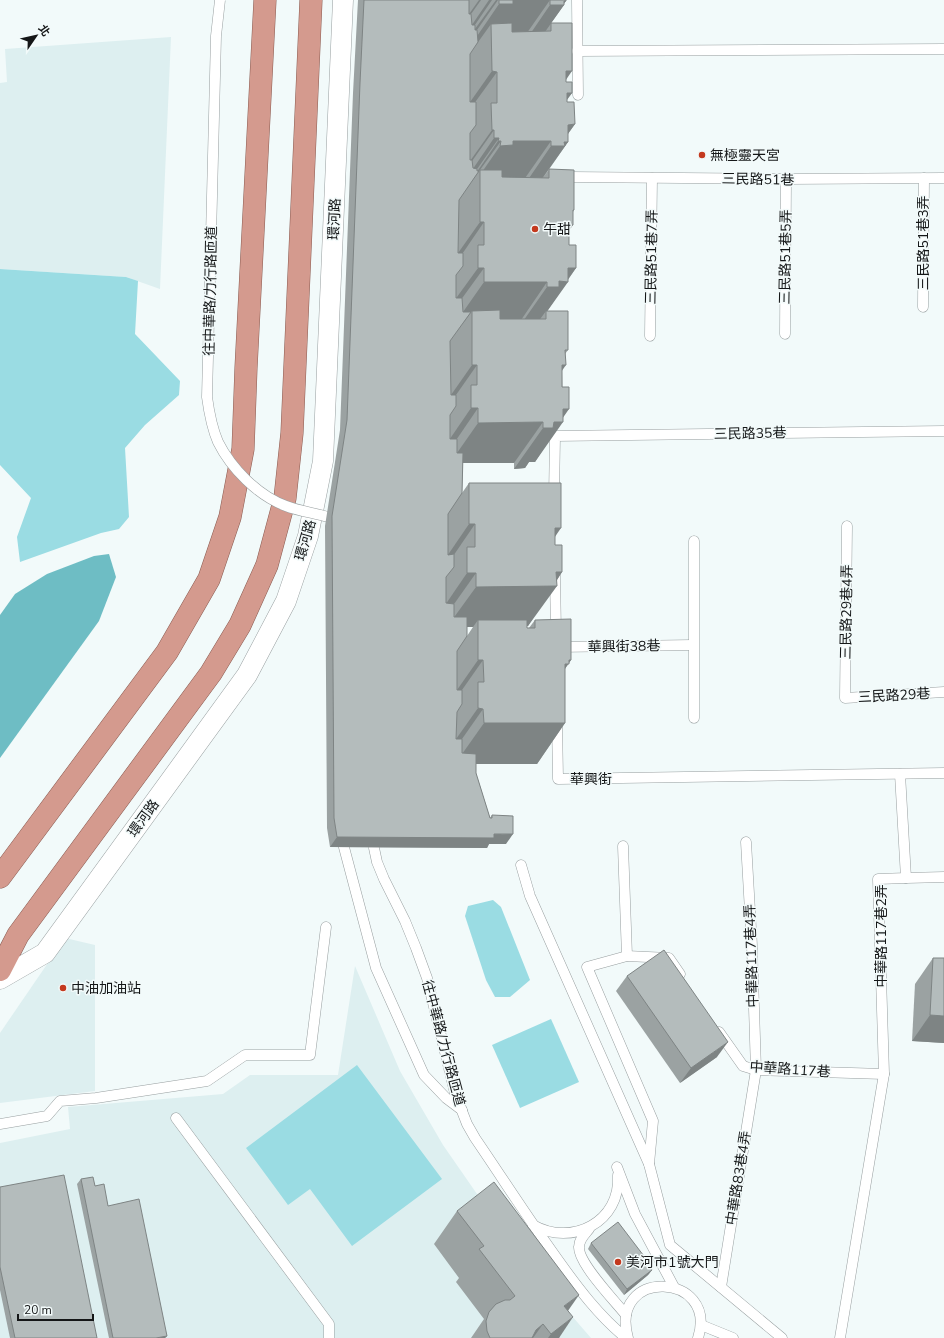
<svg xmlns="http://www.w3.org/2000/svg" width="944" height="1338" font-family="'Nunito Sans','Noto Sans TC',sans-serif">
<rect width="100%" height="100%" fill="#f2fafa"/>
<g fill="#ddeff0">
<path d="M171 37 160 289 126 277 0 269V83L7 82 5 49Z"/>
<path d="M65 938 95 945V1091L0 1103V1033Z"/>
<path d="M355 966 400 1071 443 1145 520 1256 591 1338H0V1143L70 1129 68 1107 223 1094 250 1075H338Z"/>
</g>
<g fill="#9adce3">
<path d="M0 269 126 277 138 281 135 334 180 381 179 395 145 425 125 448 129 517 119 529 101 533 20 562 17 537 31 498 0 465Z"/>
<path d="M493 900 501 907 530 980 510 997H495L486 980 465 916 468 906Z"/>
<path d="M551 1019 579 1082 520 1108 492 1045Z"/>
<path d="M357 1065 442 1179 352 1246 310 1189 288 1205 246 1148Z"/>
</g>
<path fill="#6ebdc4" d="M109 554 116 577 99 621 0 758V615L15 594 47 574 94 556Z"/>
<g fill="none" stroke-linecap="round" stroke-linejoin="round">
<g stroke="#989fa0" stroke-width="11">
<g id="service">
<path d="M577 0 578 95"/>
<path d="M577 51 944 49"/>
<path d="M571 177 786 179 944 178"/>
<path d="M923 307 924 178"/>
<path d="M785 334 786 179"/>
<path d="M650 336 652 178"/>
<path d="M554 497 555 436 944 431"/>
<path d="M847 526 845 698 944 692"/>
<path d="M694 541V718"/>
<path d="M555 575 556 633"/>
<path d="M558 647 693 645"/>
<path d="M557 721 558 779 944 773"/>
<path d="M341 836 376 968 424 1075 446 1098 462 1110"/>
<path d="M623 846 627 956"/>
<path d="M374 848 377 862 384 879 405 921 416 948 427 978 455 1093 467 1124 475 1138C503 1179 529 1220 558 1260 578 1288 599 1316 626 1338"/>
<path d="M521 865 530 896 649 1164 670 1245 782 1338"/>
<path d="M906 878 944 877"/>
<path d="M719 1032 743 1066 756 1070 884 1074"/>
<path d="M176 1118 329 1324V1338"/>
<path d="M0 1124 47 1116 60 1101 96 1098 207 1081 245 1055H310L326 927"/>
<path d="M649 1164 653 1121 587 967 627 956 669 958 680 974"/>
<path d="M617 1167 635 1214 674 1287"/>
<path d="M533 1225C572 1247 621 1222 618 1175"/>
<path d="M589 1229C585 1234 579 1239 579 1247 578 1263 615 1301 626 1315"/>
<path d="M721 1287 756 1070 752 946 746 842"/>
<path d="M701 1325 733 1338"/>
<path d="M628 1338C608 1267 719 1272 698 1338"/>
<path d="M840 1338 884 1074 878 879 906 878 900 774"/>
</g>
</g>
<g stroke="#989fa0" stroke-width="21">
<path id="minor" d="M0 979 45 953 247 675 286 601 308 536 323 461 343 0"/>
</g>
<g stroke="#8a5c52" stroke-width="23">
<g id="trunk">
<path d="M0 877 167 652 209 579 230 517 243 449 246 368 265 0"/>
<path d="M0 970 18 935 211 673 240 625 267 565 285 498 292 433 311 0"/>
</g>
</g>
<use href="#service" stroke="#fff" stroke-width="10"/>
<use href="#minor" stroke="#fff" stroke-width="20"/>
<use href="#trunk" stroke="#d49a8e" stroke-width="22"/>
<g stroke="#989fa0" stroke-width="11" stroke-linecap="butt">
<path id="service-bridge" d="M220 0 216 36 207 397C209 412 212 428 218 442 231 468 258 496 286 506 299 511 314 513 328 517"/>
</g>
<use href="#service-bridge" stroke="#fff" stroke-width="10"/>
</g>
<g fill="#9ba2a2" fill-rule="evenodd">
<path d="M358 0H566L564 3V5L551 23 566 82 572 93 567 99V102L575 124 568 134V142L543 178 549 169 574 210 573 212 569 230V245L576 268 547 311 568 350 565 354 562 371 563 418 535 462H529L525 468 514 469V463H463L462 493 469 483 555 536V545L562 572 557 580 528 626H527V628H529L535 620 571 660 565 669V723L537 764H476V773L490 818 492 815 506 844H489L487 848 330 847 327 828 325 526 340 430 353 93ZM467 627H473L467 636Z"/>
<path d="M933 958 944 1043 912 1041 915 984Z"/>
<path d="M627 976 717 1057 680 1083 616 991Z"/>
<path d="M81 1179 95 1186 108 1206 167 1336 165 1338H109L77 1184Z"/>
<path d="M0 1187 97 1338H10L0 1290Z"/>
<path d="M457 1211 568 1311 559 1338H471L484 1319 456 1282 459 1278 434 1244Z"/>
<path d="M591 1243 649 1266 652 1270 648 1275 624 1295 588 1249Z"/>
</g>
<g fill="#7e8484">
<path d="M479 0H481L464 24H462Z"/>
<path d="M489 0H492L468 35H465Z"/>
<path d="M496 0H498L470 40H467Z"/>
<path d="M513 0H550L522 40 491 24 476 45H471L499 4Z"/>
<path d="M564 1H566L563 5H564L535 46H522L550 5Z"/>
<path d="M492 71 497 72 468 112H463Z"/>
<path d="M566 71H572L544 112Z"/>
<path d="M567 93H572L543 133Z"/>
<path d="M575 124 559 146 564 142H568L536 187H523L551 146 568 125Z"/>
<path d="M492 130H494L465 171H463Z"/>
<path d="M494 138H499L470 179H466Z"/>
<path d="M498 141H501L472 181 470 182Z"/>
<path d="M513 141H551L523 181 480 175 500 146Z"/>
<path d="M480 222H484L456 263H451Z"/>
<path d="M569 225H573L544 265Z"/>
<path d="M478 268H484L455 308H449Z"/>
<path d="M568 268H576L566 282H568L546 313V311L538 322 519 327 547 287Z"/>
<path d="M484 282H547L519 323 472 322V311L464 322H456Z"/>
<path d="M472 365H477L449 405H444Z"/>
<path d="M562 365H566L537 406Z"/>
<path d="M471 408H478L450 449H443Z"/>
<path d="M563 409H569L560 422H563L535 462H529L525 468 514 469 543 428Z"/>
<path d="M543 422 514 463H450L478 423Z"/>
<path d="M469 524H475L447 565H441Z"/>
<path d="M555 528H561L533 569Z"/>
<path d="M556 572H562L553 586H557L528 626 478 627V620L473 627H447L476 587Z"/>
<path d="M467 573H476L447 614H439Z"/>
<path d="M478 660H483L455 700H450Z"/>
<path d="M569 660H571L540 704 565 664Z"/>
<path d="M478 708 483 709 455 749H449Z"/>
<path d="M484 723H565L537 764H455Z"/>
<path d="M513 834 506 844H489L487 848 330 847 337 837Z"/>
<path d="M930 1015 944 1016V1043L912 1041Z"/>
<path d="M728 1042 717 1057 680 1083 691 1068Z"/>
<path d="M652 1270 648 1275 624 1295 627 1289Z"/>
<path d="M579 1295 556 1328 564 1306Z"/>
<path d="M573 1317 559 1338H548L551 1334Z"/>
<path d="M543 1324 533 1338H530L536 1330Z"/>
<path d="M167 1336 165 1338H156Z"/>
</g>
<g fill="#b4bcbc" stroke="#7e8484">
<path d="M364 0H469V14H471L472 25H475V30H477L478 42 470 54V102H476V125L470 133V160H472L473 168 477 169V171H479L459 200 458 253H463V266L456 275V298H462L463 312H471L450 341 451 395H456V406L450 415V439H457V453H463L462 493 448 514V555L454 554V567L446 577V603L454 604V617H467V636L457 651V690H462V704L457 712 456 739H462V753L476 754V773L490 818H492V815L513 816V834H494V838L337 837 334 818 332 516 347 420 360 83Z"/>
<path d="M499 0H539H513V4H499Z"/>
<path d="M550 0H566V1H564V5H550Z"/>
<path d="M512 23V32L551 31V23H572V71H566V82H572V93H567V102H574L575 124 568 125V142H564L565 146H551V141H513V145L500 146 501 141H498L499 138H494V130H492L491 103H497V72L492 71 491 24Z"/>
<path d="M549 169 574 170V210H573V225H569V245H576V268H568V282L559 281V287H547V282H484V268H478V245H484V222H480V170H502V177L549 178Z"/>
<path d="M500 310V319H546V311H568V350H565L566 365H562V387H569V409H563V422H554L553 428H543V422L478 423V408H471V385H477V365H472V311Z"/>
<path d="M469 483H561V528H555V545H562V572H556L557 586 476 587V573H467V547H475V524H469Z"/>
<path d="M571 619V660H569V664H565V723H484L483 709 478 708V682H484L483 660H478V620H527V628H535V620Z"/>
<path d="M664 950 728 1042 691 1068 627 976Z"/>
<path d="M933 958H944V1016L930 1015Z"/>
<path d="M64 1175 97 1338H15L0 1267V1187Z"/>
<path d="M93 1177 95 1186 104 1184 108 1206 139 1199 167 1336 156 1338H113L81 1179Z"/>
<path d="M494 1182 579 1295 564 1306 573 1317 551 1334 543 1324 536 1330 532 1338H490L487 1331 486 1321 489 1312 496 1304 505 1300H510L515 1296 479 1249 484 1246 457 1211Z"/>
<path d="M618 1222 650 1264 649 1266 652 1270 627 1289 591 1243Z"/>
</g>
<g fill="#c4391e" stroke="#f2fafa" stroke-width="1.5">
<circle cx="702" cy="155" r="4"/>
<circle cx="535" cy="229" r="4"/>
<circle cx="63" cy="988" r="4"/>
<circle cx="618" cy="1262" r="4"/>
</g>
<g text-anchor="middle" stroke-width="3" stroke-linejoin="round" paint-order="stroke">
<g font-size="14" fill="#141617" stroke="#f2fafa" text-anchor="start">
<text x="710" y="160">無極靈天宮</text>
<text x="543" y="234">午甜</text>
<text x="71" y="993">中油加油站</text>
<text x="626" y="1267">美河市1號大門</text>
</g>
<g font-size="14" fill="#141617" stroke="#f2fafa">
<text transform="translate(758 179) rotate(1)" y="5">三民路51巷</text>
<text transform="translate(334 219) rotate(-87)" y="5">環河路</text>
<text transform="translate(923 243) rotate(-90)" y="5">三民路51巷3弄</text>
<text transform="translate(651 257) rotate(-89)" y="5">三民路51巷7弄</text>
<text transform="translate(785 257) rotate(-89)" y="5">三民路51巷5弄</text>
<text transform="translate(210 291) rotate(-89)" y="5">往中華路/力行路匝道</text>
<text transform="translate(750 433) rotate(-1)" y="5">三民路35巷</text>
<text transform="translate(305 540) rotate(-74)" y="5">環河路</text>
<text transform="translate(846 612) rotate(-89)" y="5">三民路29巷4弄</text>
<text transform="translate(624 646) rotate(-1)" y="5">華興街38巷</text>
<text transform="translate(894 695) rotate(-3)" y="5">三民路29巷</text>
<text x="591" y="784">華興街</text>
<text transform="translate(143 818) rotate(-54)" y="5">環河路</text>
<text transform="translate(881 936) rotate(-90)" y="5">中華路117巷2弄</text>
<text transform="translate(751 956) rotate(-92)" y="5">中華路117巷4弄</text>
<text transform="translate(444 1043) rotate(75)" y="5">往中華路/力行路匝道</text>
<text transform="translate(790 1069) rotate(4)" y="5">中華路117巷</text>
<text transform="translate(738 1178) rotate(-81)" y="5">中華路83巷4弄</text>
</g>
</g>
<g transform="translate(36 36) rotate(56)" stroke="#f2fafa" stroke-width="3" paint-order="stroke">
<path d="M0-3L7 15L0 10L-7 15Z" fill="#141617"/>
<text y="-6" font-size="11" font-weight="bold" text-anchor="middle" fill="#141617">北</text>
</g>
<path d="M18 1314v6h75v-6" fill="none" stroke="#141617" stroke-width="2"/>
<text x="24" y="1314" font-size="12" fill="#141617" stroke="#f2fafa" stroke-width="3" paint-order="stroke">20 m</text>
</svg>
